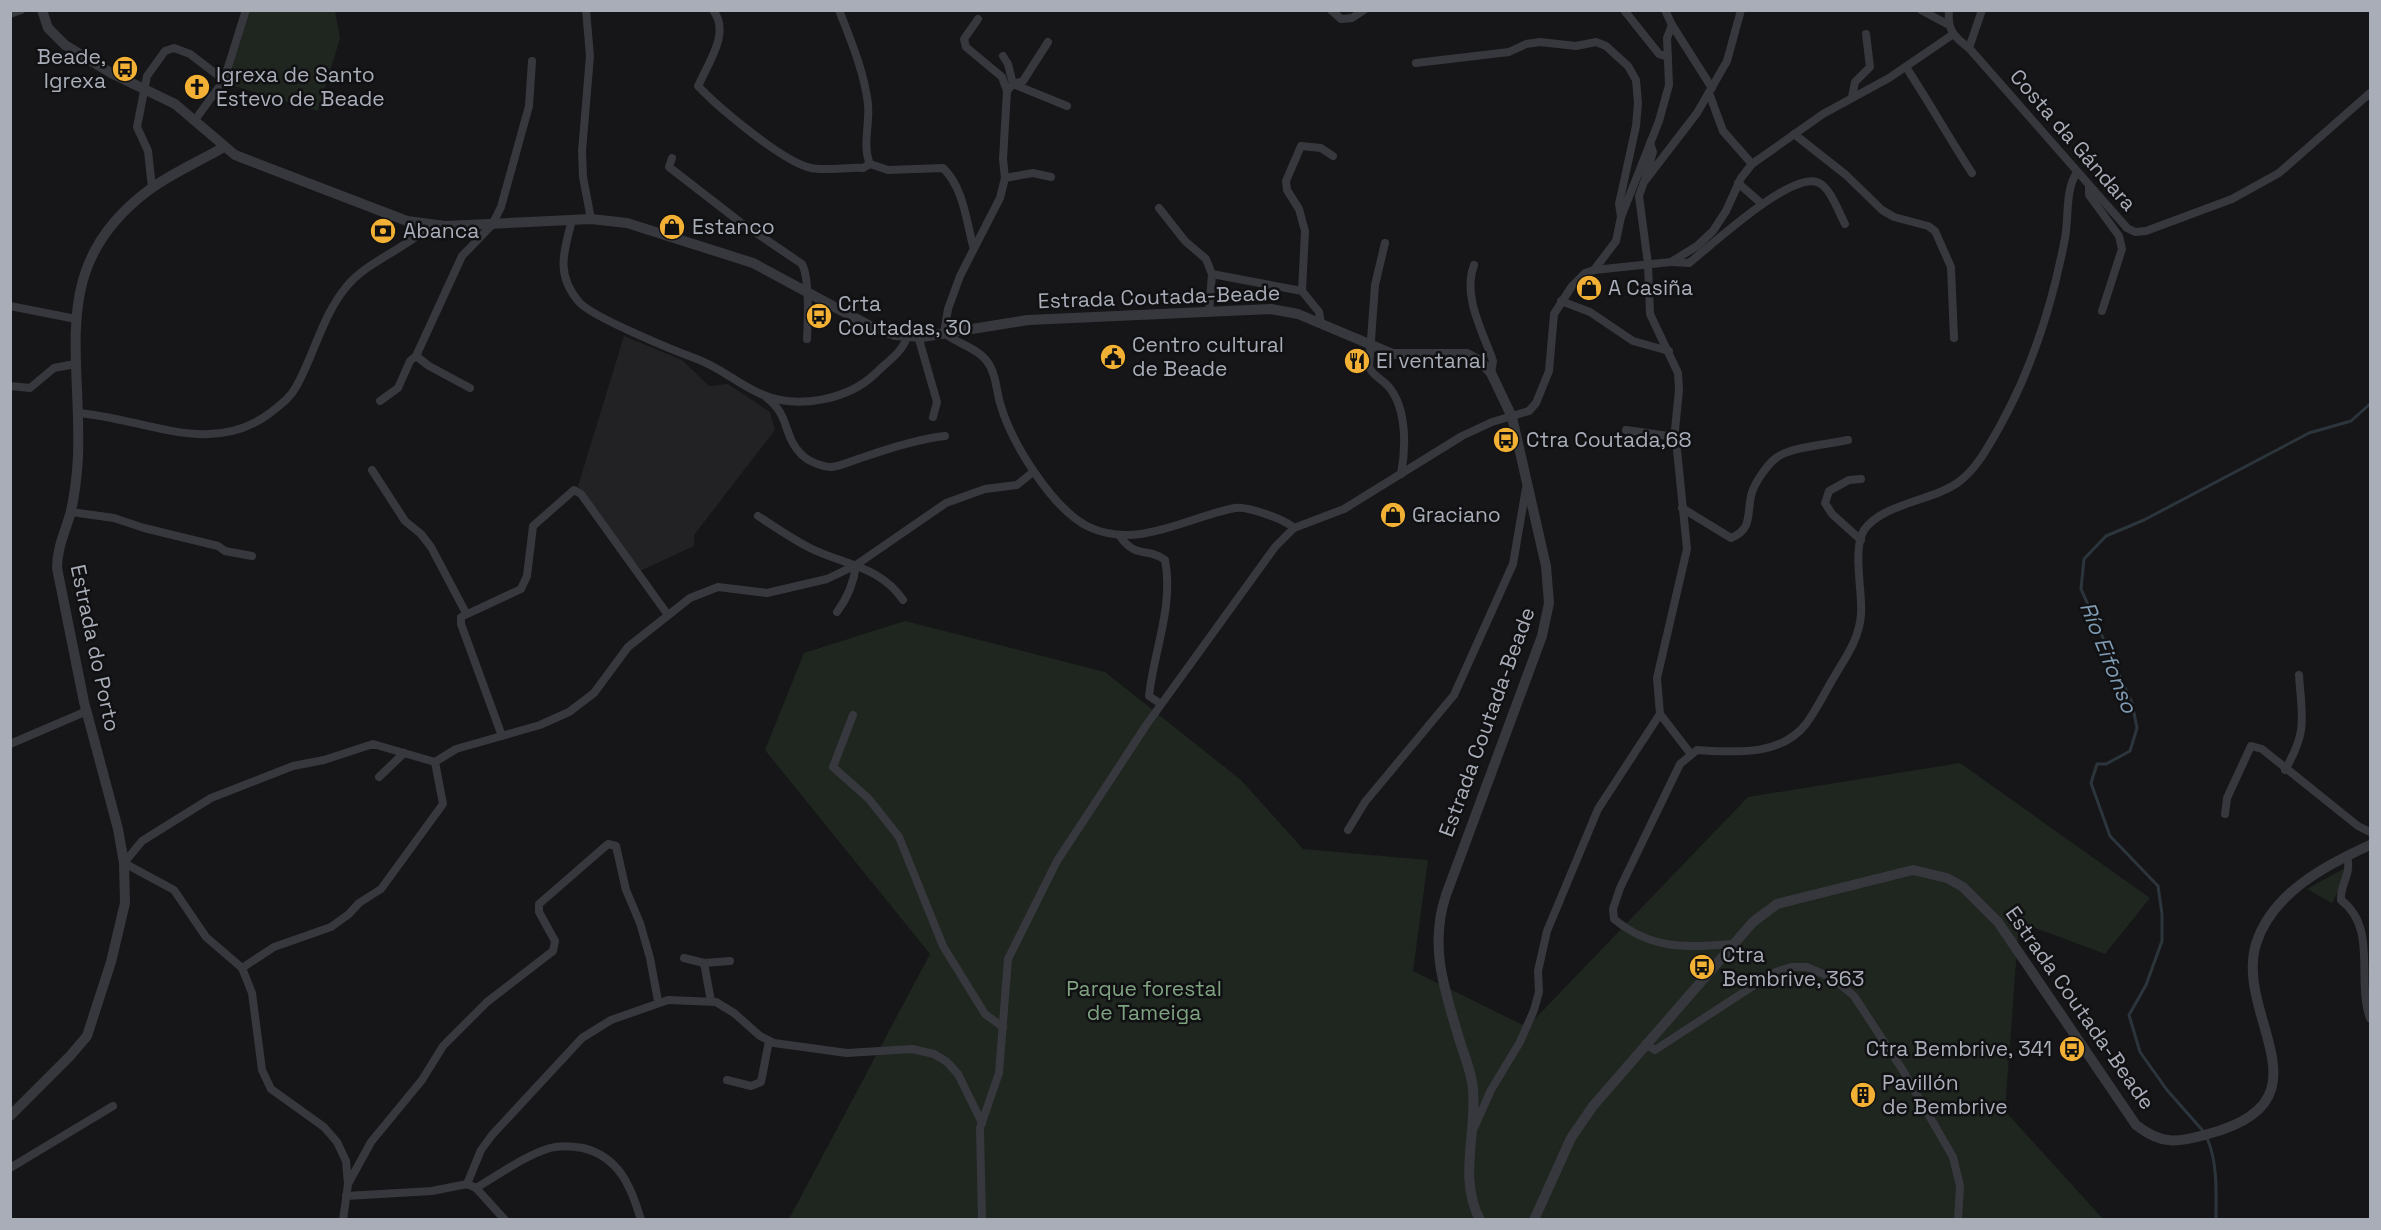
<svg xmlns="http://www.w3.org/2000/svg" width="2381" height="1230" font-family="'Space Grotesk',sans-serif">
<rect width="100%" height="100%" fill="#161618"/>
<path fill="#222225" d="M624 336 682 360 709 386 728 384 770 412 775 430 694 535V546L640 571 578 486Z"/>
<g fill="#1e261f">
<path d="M250 11H335L340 38 318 111 227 84Z"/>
<path d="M905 621 1105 672 1241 780 1303 849 1428 860 1413 971 1527 1027 1748 797 1960 763 2150 898 2105 954 2019 922 2005 1111 2103 1219H789L930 954 765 750 804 653Z"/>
<path d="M2345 868 2347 872 2332 903 2307 889Z"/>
</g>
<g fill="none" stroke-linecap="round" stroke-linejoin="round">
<g stroke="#2c353c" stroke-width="3">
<path d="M2204 1132 2167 1090 2140 1052 2129 1015 2146 985 2162 941V914L2158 886 2110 836 2091 783 2097 764H2106L2130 751 2137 728 2132 703 2081 589 2084 559 2106 536 2144 520 2309 433 2351 421 2370 404"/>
<path d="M2207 1138C2218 1163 2216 1193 2216 1220"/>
</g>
<g stroke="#37383d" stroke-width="8">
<path d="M586 10 590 56 582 151 583 177 591 219"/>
<path d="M713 10C730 32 710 60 700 82L698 86C719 108 783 162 811 168 827 171 847 167 863 168L870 164"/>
<path d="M839 10C851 41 864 71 868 104 870 125 862 145 870 164L888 170 943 168C963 187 966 219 973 246"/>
<path d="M1331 10 1341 19 1352 18 1364 10"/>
<path d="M1624 10 1659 54 1668 57"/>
<path d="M1665 10 1672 25 1712 88"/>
<path d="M1921 10 1947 24"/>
<path d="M1949 10C1947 30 1954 37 1969 48L1982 10"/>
<path d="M10 14 21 10"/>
<path d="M978 19 964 39 966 47 1002 77 1007 91"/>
<path d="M1048 42 1023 81 1013 84 1007 91 1003 159 1005 178 1000 198 960 276 948 309 944 333C956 343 977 348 986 360 996 372 996 389 1000 403 1011 442 1052 509 1089 527 1138 550 1187 517 1235 508 1247 506 1284 519 1294 528"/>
<path d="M1969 48 2127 228 2135 232 2146 231 2232 199 2279 173 2370 93"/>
<path d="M1003 56 1008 64 1013 84 1067 106"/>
<path d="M1416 63 1509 52 1526 44 1540 42 1576 46 1596 42 1606 46 1628 66 1636 80 1638 103 1636 126 1619 204 1621 217"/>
<path d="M1906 67C1929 102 1949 138 1972 173"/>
<path d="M1709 93 1723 131 1752 164"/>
<path d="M1852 97 1855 82 1870 67 1866 34"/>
<path d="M195 120 224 80 246 10"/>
<path d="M1794 134 1846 175 1882 210 1894 217 1928 226 1935 231 1951 267 1954 338"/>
<path d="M672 158 669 167 740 222 802 264C810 279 808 320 807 339"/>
<path d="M1005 178 1033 173 1051 177"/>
<path d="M1645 179 1653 152 1650 143"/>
<path d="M1738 183 1762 204"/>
<path d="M2089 186V195L2119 236 2122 249 2102 311"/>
<path d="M152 188 148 151 137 127 147 76 165 51 174 48 190 54 224 80"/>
<path d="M1159 208 1185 241 1206 259 1212 274 1302 291"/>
<path d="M572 220C564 251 555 274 579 302 592 317 675 351 697 359 721 368 738 384 761 394 797 410 848 400 876 373 887 362 904 351 907 336"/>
<path d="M1385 243 1375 285 1369 367C1374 377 1382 379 1389 387 1407 409 1406 448 1401 474"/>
<path d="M1672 262 1689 263C1712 245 1789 173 1817 182 1830 186 1839 213 1845 224"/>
<path d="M1474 265C1462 296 1483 332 1493 361L1491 373"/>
<path d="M1594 270 1616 241 1621 217 1659 121 1669 85 1667 38 1672 25"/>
<path d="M1561 301 1590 312 1633 341 1669 351"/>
<path d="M10 306 76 319"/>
<path d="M1209 312 1212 274"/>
<path d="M1321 323 1319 312 1302 291 1305 231 1299 209 1287 190 1286 181 1301 146 1321 148 1333 156"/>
<path d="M918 336 937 402 933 417"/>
<path d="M10 386 30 388 54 368 75 364"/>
<path d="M470 388 429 366 416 356 462 256 492 225 501 207 529 106 532 61"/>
<path d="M767 398C790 415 783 437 802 455 809 462 823 467 832 467 842 466 854 460 864 457 890 448 918 439 945 436"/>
<path d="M380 401 398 388 410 361 416 356"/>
<path d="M78 413C144 418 211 458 270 413 280 405 290 398 296 387 314 355 323 314 347 286 368 261 405 249 431 225"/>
<path d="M1626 430 1675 437"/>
<path d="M372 470 405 521 421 534 431 547 466 613"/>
<path d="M1861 479 1849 480 1829 491 1825 503 1832 514 1861 540"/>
<path d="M1682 508 1731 538C1754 529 1746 512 1752 492 1756 481 1767 465 1776 458 1790 447 1830 444 1848 440"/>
<path d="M71 512 114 518 144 528 218 546 225 551 252 556"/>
<path d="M758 516C775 527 792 539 810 548 844 565 880 566 903 600"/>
<path d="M1119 535C1137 561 1147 546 1165 560 1174 606 1154 650 1149 696L1161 704"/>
<path d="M837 612C848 597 854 583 856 565"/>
<path d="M853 715 833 767 869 799 899 837 943 946 985 1014 1003 1027"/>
<path d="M502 736 461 624V617L521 589 527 576 533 526 574 490 581 494 668 615"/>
<path d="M10 744 87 711"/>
<path d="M1690 753 1660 714 1657 678 1687 549 1675 430 1679 390 1678 373 1650 314 1648 264 1639 196 1644 182 1697 113 1727 61 1741 10"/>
<path d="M435 762 456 749 540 725 569 712 594 693 628 647 690 598 718 587 767 593 827 579 856 565 946 503 985 489 1017 485 1033 472"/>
<path d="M2285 770C2308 730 2302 719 2299 675"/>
<path d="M379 777 404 753"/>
<path d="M2225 814 2227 798 2251 746 2262 749 2358 826 2370 832"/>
<path d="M1348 830 1365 802 1454 695 1513 564 1526 488"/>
<path d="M2347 856C2352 876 2340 882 2341 900 2378 928 2356 980 2370 1018"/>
<path d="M1733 944C1687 947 1653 951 1614 919L1613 909 1620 888 1680 764 1697 750C1734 752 1780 757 1806 724 1817 709 1825 692 1834 677 1846 657 1859 639 1861 615 1863 593 1852 549 1864 530 1883 503 1934 501 1960 481 1978 467 1989 445 2000 426 2032 368 2053 302 2065 238 2069 216 2065 190 2077 172"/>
<path d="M684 958 704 963 730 961"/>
<path d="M704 963 711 1001"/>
<path d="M242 968 274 947 331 927 349 914 359 903 381 889 443 804 435 762"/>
<path d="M1645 1044 1655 1050 1773 973 1791 967H1807L1832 978 1854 996 1902 1069 1953 1157 1960 1186 1958 1220"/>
<path d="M727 1080 751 1086 761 1082 769 1041"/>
<path d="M1474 1128 1491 1090 1520 1042 1534 1010 1539 992 1538 971 1547 931 1598 809 1660 714"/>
<path d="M10 1168 113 1106"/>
<path d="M348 1184 371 1142 422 1080 443 1046 487 1002 553 951 555 941 539 912V904L608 844 616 846 626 890 640 923 650 958 658 1001"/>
<path d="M467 1184 481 1150 492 1135 582 1038 611 1020 668 1000 716 1002 734 1013 760 1036 774 1043 847 1053 912 1049 934 1054 947 1062 958 1074 982 1123"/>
<path d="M476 1188C500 1174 524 1156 550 1148 561 1145 572 1146 583 1148 619 1157 631 1186 641 1220"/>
<path d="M346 1196 432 1191 467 1184 476 1188 505 1220"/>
<path d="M343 1220 348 1184 346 1161 337 1142 324 1127 271 1089 262 1070 252 993 242 968 206 937 174 890 124 863 142 841 211 798 293 766 324 760 373 744 435 762"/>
<path d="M982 1220 980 1128 999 1073 1008 959 1057 861 1147 724 1275 547 1294 528 1344 509 1462 436 1492 422 1529 411 1536 403 1549 371 1554 314 1572 286 1585 273 1594 270 1671 262 1697 246 1713 231 1726 211 1741 178 1752 164 1823 114 1889 78 1952 35"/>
</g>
<g stroke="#37383d" stroke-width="10">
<path d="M42 10 48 28 65 45 111 73 175 104 235 155 407 221 445 226 591 219 627 223 753 263 870 326 895 335 922 337 1028 320 1271 309 1298 314 1393 354H1467L1480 361 1491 373 1512 417 1546 566 1549 603 1542 636 1446 895C1428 948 1446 994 1461 1045 1466 1060 1472 1074 1473 1089 1477 1133 1458 1178 1480 1220"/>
<path d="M10 1116 70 1056 87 1036 111 962 125 903 124 863 118 829 84 702 57 568C57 547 66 530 71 511 75 493 77 475 78 457 82 350 48 265 149 190 172 173 200 161 224 147"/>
<path d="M1534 1220 1571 1138 1593 1106 1753 922 1777 904 1913 870 1947 878 1963 887 1998 922 2136 1125C2163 1146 2177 1142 2208 1134 2335 1101 2234 1017 2256 944 2272 893 2326 865 2370 845"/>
</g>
</g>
<defs>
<g id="bus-disc" transform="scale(1.35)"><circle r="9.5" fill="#f2b134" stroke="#111113"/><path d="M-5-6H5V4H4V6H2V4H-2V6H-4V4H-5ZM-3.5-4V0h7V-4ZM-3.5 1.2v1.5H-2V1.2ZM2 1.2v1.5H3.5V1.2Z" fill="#111"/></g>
<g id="church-disc" transform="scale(1.35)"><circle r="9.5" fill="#f2b134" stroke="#111113"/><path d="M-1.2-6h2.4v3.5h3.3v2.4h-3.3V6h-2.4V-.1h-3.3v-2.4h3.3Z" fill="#111"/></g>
<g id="shop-disc" transform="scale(1.35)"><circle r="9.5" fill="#f2b134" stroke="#111113"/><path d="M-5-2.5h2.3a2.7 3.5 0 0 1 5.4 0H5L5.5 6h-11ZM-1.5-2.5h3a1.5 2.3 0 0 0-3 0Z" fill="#111"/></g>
<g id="bank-disc" transform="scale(1.35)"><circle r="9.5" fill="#f2b134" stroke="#111113"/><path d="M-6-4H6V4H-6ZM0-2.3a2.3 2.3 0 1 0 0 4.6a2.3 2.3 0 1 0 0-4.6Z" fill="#111"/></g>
<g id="civic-disc" transform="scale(1.35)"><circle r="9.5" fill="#f2b134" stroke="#111113"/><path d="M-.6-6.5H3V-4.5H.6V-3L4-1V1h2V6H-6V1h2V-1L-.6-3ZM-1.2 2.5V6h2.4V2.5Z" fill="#111"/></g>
<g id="restaurant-disc" transform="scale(1.35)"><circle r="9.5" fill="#f2b134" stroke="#111113"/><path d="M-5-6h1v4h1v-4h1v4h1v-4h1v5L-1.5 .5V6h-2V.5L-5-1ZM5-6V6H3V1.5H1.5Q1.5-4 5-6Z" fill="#111"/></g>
<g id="building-disc" transform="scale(1.35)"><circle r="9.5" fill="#f2b134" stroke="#111113"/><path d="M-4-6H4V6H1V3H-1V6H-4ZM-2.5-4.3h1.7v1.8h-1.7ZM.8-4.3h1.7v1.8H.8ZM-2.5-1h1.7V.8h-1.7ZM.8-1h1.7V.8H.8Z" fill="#111"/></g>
</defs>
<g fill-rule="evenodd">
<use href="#bus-disc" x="125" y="69"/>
<use href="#church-disc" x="197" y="87"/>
<use href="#shop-disc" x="672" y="227"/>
<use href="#bank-disc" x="383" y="231"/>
<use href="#shop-disc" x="1589" y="288"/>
<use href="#bus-disc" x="819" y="316"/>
<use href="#civic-disc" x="1113" y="357"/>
<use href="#restaurant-disc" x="1357" y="361"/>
<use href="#bus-disc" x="1506" y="440"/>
<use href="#shop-disc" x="1393" y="515"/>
<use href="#bus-disc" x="1702" y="967"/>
<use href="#bus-disc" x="2072" y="1049"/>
<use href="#building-disc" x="1863" y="1095"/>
</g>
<g text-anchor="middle" stroke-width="5" stroke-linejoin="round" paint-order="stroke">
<g font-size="21" fill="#a8adb8" stroke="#111113" text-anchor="start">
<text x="106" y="64" text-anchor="end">Beade,<tspan x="106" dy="24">Igrexa</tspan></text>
<text x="216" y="82">Igrexa de Santo<tspan x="216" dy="24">Estevo de Beade</tspan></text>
<text x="692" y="234">Estanco</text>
<text x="403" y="238">Abanca</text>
<text x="1608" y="295">A Casiña</text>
<text x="838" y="311">Crta<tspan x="838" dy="24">Coutadas, 30</tspan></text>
<text x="1132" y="352">Centro cultural<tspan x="1132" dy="24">de Beade</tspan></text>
<text x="1376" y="368">El ventanal</text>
<text x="1526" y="447">Ctra Coutada,68</text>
<text x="1412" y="522">Graciano</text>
<text x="1722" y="962">Ctra<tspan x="1722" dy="24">Bembrive, 363</tspan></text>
<text x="2052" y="1056" text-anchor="end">Ctra Bembrive, 341</text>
<text x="1882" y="1090">Pavillón<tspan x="1882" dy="24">de Bembrive</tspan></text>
</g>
<g font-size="21" fill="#a8adb8" stroke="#111113">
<text transform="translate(2073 140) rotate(49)" y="7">Costa da Gándara</text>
<text transform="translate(1159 297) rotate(-2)" y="7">Estrada Coutada-Beade</text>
<text transform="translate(95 648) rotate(78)" y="7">Estrada do Porto</text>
<text transform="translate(1487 722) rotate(-70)" y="7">Estrada Coutada-Beade</text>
<text transform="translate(2080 1008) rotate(55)" y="7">Estrada Coutada-Beade</text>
</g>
<g font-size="21" fill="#7fa381" stroke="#111113">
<text x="1144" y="996">Parque forestal<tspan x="1144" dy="24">de Tameiga</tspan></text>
</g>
<g font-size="22" font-style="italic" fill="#7f9bb3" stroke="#111113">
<text transform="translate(2109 657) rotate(68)" y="8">Río Eifonso</text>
</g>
</g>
<rect width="2381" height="1230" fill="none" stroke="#a8adb8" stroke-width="24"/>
</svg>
